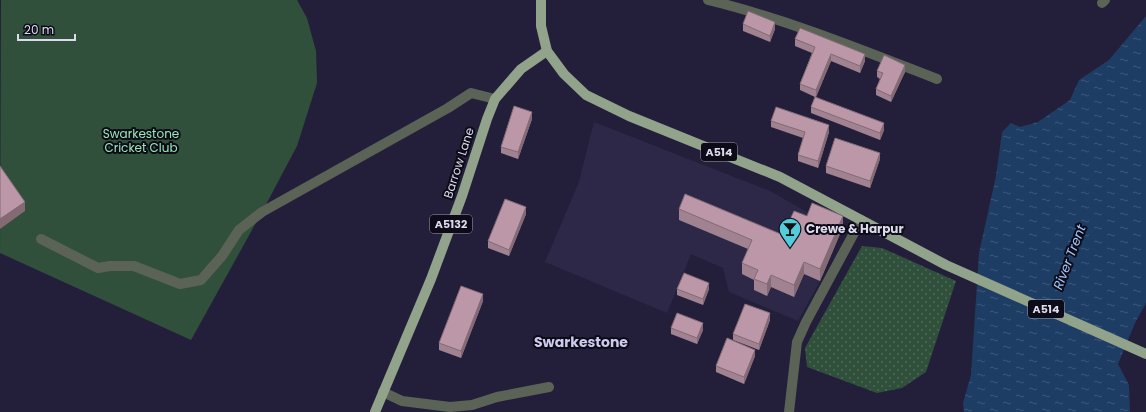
<svg xmlns="http://www.w3.org/2000/svg" width="1146" height="412" font-family="Poppins,sans-serif">
<defs>
<pattern id="grass-dots" width="8" height="8" patternUnits="userSpaceOnUse"><rect width="8" height="8" fill="#30503c"/><path d="M2 2h.1M6 6h.1" fill="none" stroke="#4d6958" stroke-width="1.8" stroke-linecap="round"/></pattern>
<pattern id="water-ripples" width="26" height="14" patternUnits="userSpaceOnUse"><rect width="26" height="14" fill="#1e3d64"/><path d="M2 4q2-2 4 0t4 0M15 11q2-2 4 0t4 0" fill="none" stroke="#3e587a"/></pattern>
</defs>
<rect width="100%" height="100%" fill="#231f3a"/>
<path fill="#2d2848" d="M594 122 770 191 812 215 820 281 798 321 729 292 723 268 691 254 667 313 545 262 579 182Z"/>
<path fill="url(#grass-dots)" d="M862 246 882 248 956 281 926 372 902 388 877 393 807 367 805 348Z"/>
<path fill="#30503c" d="M1 0H297L307 18 316 51 317 83 297 146 262 212 191 340 0 253Z"/>
<path fill="url(#water-ripples)" d="M1146 16V303L1135 323 1118 364 1129 385 1130 412H964L963 403 971 375 979 253 996 176 1002 132 1011 123 1020 127 1038 122 1070 100 1079 80 1109 60Z"/>
<g fill="none" stroke-linecap="round" stroke-linejoin="round">
<g stroke="#5b6357" stroke-width="10">
<path d="M708 0C786 19 862 50 937 79"/>
<path d="M1102 3 1105 0"/>
<path d="M41 239 98 268 110 266H134L180 284 201 280 222 256 239 230 262 212 448 108 471 93 495 99"/>
<path d="M383 392 402 401 450 407 472 405 497 397 549 387"/>
</g>
<path stroke="#5b6357" stroke-width="10" d="M789 412 797 342 806 322 861 220"/>
<g stroke="#91a38a" stroke-width="10">
<path d="M541 0V26L547 51 564 74 586 95 629 116 780 177 946 265 1146 354"/>
<path d="M375 412 431 279 462 196 487 119 495 99 521 69 547 51"/>
</g>
</g>
<g fill="#a18290">
<path d="M743 24 775 29 770 42 743 31Z"/>
<path d="M795 39 865 61 860 73 831 61 816 97 884 130 880 140 811 113V107L815 97 800 90V84L812 53 795 46Z"/>
<path d="M877 71 905 72 891 102 876 95V89L880 79 877 77Z"/>
<path d="M532 119 518 159 501 153V147Z"/>
<path d="M771 121 829 132 818 168 798 161V155L803 138 771 127Z"/>
<path d="M880 159 870 188 826 173V166Z"/>
<path d="M679 209 783 235 807 216 843 227 820 281 804 274 794 297 771 287 767 296 754 290V280L742 274V263L748 249 679 220Z"/>
<path d="M526 214 509 256 488 248V241Z"/>
<path d="M677 289H709L703 305 677 295Z"/>
<path d="M483 301 461 358 439 350V343Z"/>
<path d="M770 320 759 350 733 340V334Z"/>
<path d="M671 328 703 330 697 344 671 334Z"/>
<path d="M755 356 744 384 716 372V366Z"/>
</g>
<g fill="#836a75">
<path d="M775 22V29L770 42V36Z"/>
<path d="M831 54V61L816 97V90Z"/>
<path d="M865 54V61L860 73V66Z"/>
<path d="M905 65V72L891 102V96Z"/>
<path d="M532 112V119L518 159V152Z"/>
<path d="M884 123V130L880 140V133Z"/>
<path d="M829 125V132L818 168V161Z"/>
<path d="M880 153V159L870 188V181Z"/>
<path d="M25 202V211L0 229V219Z"/>
<path d="M526 207V214L509 256V250Z"/>
<path d="M843 216V227L820 281V269Z"/>
<path d="M804 262V274L794 297V285Z"/>
<path d="M771 275V287L767 296V284Z"/>
<path d="M709 283V289L703 305V299Z"/>
<path d="M483 294V301L461 358V351Z"/>
<path d="M770 313V320L759 350V344Z"/>
<path d="M703 323V330L697 344V338Z"/>
<path d="M755 350V356L744 384V377Z"/>
</g>
<g fill="#bb97a7" stroke="#836a75">
<path d="M748 11 775 22 770 36 743 24Z"/>
<path d="M800 28 865 54 860 66 831 54 816 90 800 84 815 47 795 39Z"/>
<path d="M884 55 905 65 891 96 876 89 883 73 877 71Z"/>
<path d="M815 97 884 123 880 133 811 107Z"/>
<path d="M514 106 532 112 518 152 501 147Z"/>
<path d="M776 107 829 125 818 161 798 155 805 132 771 121Z"/>
<path d="M835 138 880 153 870 181 826 166Z"/>
<path d="M0 166 25 202 0 219Z"/>
<path d="M685 194 783 235 794 211 807 216 812 203 843 216 820 269 804 262 794 285 771 275 767 284 754 279 758 270 742 263 752 240 679 209Z"/>
<path d="M505 199 526 207 509 250 488 241Z"/>
<path d="M684 273 709 283 703 299 677 289Z"/>
<path d="M461 286 483 294 461 351 439 343Z"/>
<path d="M745 304 770 313 759 344 733 334Z"/>
<path d="M677 313 703 323 697 338 671 328Z"/>
<path d="M727 338 755 350 744 377 716 366Z"/>
</g>
<defs>
<g id="bar-pin" transform="scale(1.15)"><path d="M0 17L-7.5 6A9.5 9.5 0 1 1 7.5 6Z" fill="#53cbdb" stroke="#0d0b17"/><path d="M-6-5H6L.8 .8V4.5H3.5V6h-7V4.5H-.8V.8Z" fill="#111"/></g>
</defs>
<g fill-rule="evenodd">
<use href="#bar-pin" x="790" y="229"/>
</g>
<g text-anchor="middle" stroke-width="4" stroke-linejoin="round" paint-order="stroke">
<g fill="#0d0b17" stroke="#9e9dad" stroke-width="1">
<rect x="701" y="143" width="36" height="18" rx="3"/>
<rect x="430" y="215" width="42" height="18" rx="3"/>
<rect x="1028" y="300" width="36" height="18" rx="3"/>
</g>
<g font-size="11" font-weight="bold" fill="#dcdbed">
<text x="719" y="156">A514</text>
<text x="451" y="228">A5132</text>
<text x="1046" y="313">A514</text>
</g>
<g font-size="12" fill="#97e7b4" stroke="#0d0b17">
<text x="141" y="138">Swarkestone<tspan x="141" dy="14">Cricket Club</tspan></text>
</g>
<g font-size="12" fill="#dcdbed" stroke="#0d0b17">
<text transform="translate(459 163) rotate(-72)" y="4">Barrow Lane</text>
</g>
<g font-size="12" font-weight="bold" fill="#dcdbed" stroke="#0d0b17" text-anchor="start">
<text x="806" y="233">Crewe &amp; Harpur</text>
</g>
<g font-size="13" font-style="italic" fill="#a0c7fc" stroke="#0d0b17">
<text transform="translate(1069 257) rotate(-69)" y="5">River Trent</text>
</g>
<g font-size="14" font-weight="bold" fill="#cdcaee" stroke="#0d0b17">
<text x="581" y="347">Swarkestone</text>
</g>
</g>
<path d="M18 34v6h57v-6" fill="none" stroke="#dcdbed" stroke-width="2"/>
<text x="24" y="34" font-size="12" fill="#dcdbed" stroke="#0d0b17" stroke-width="3" paint-order="stroke">20 m</text>
</svg>
